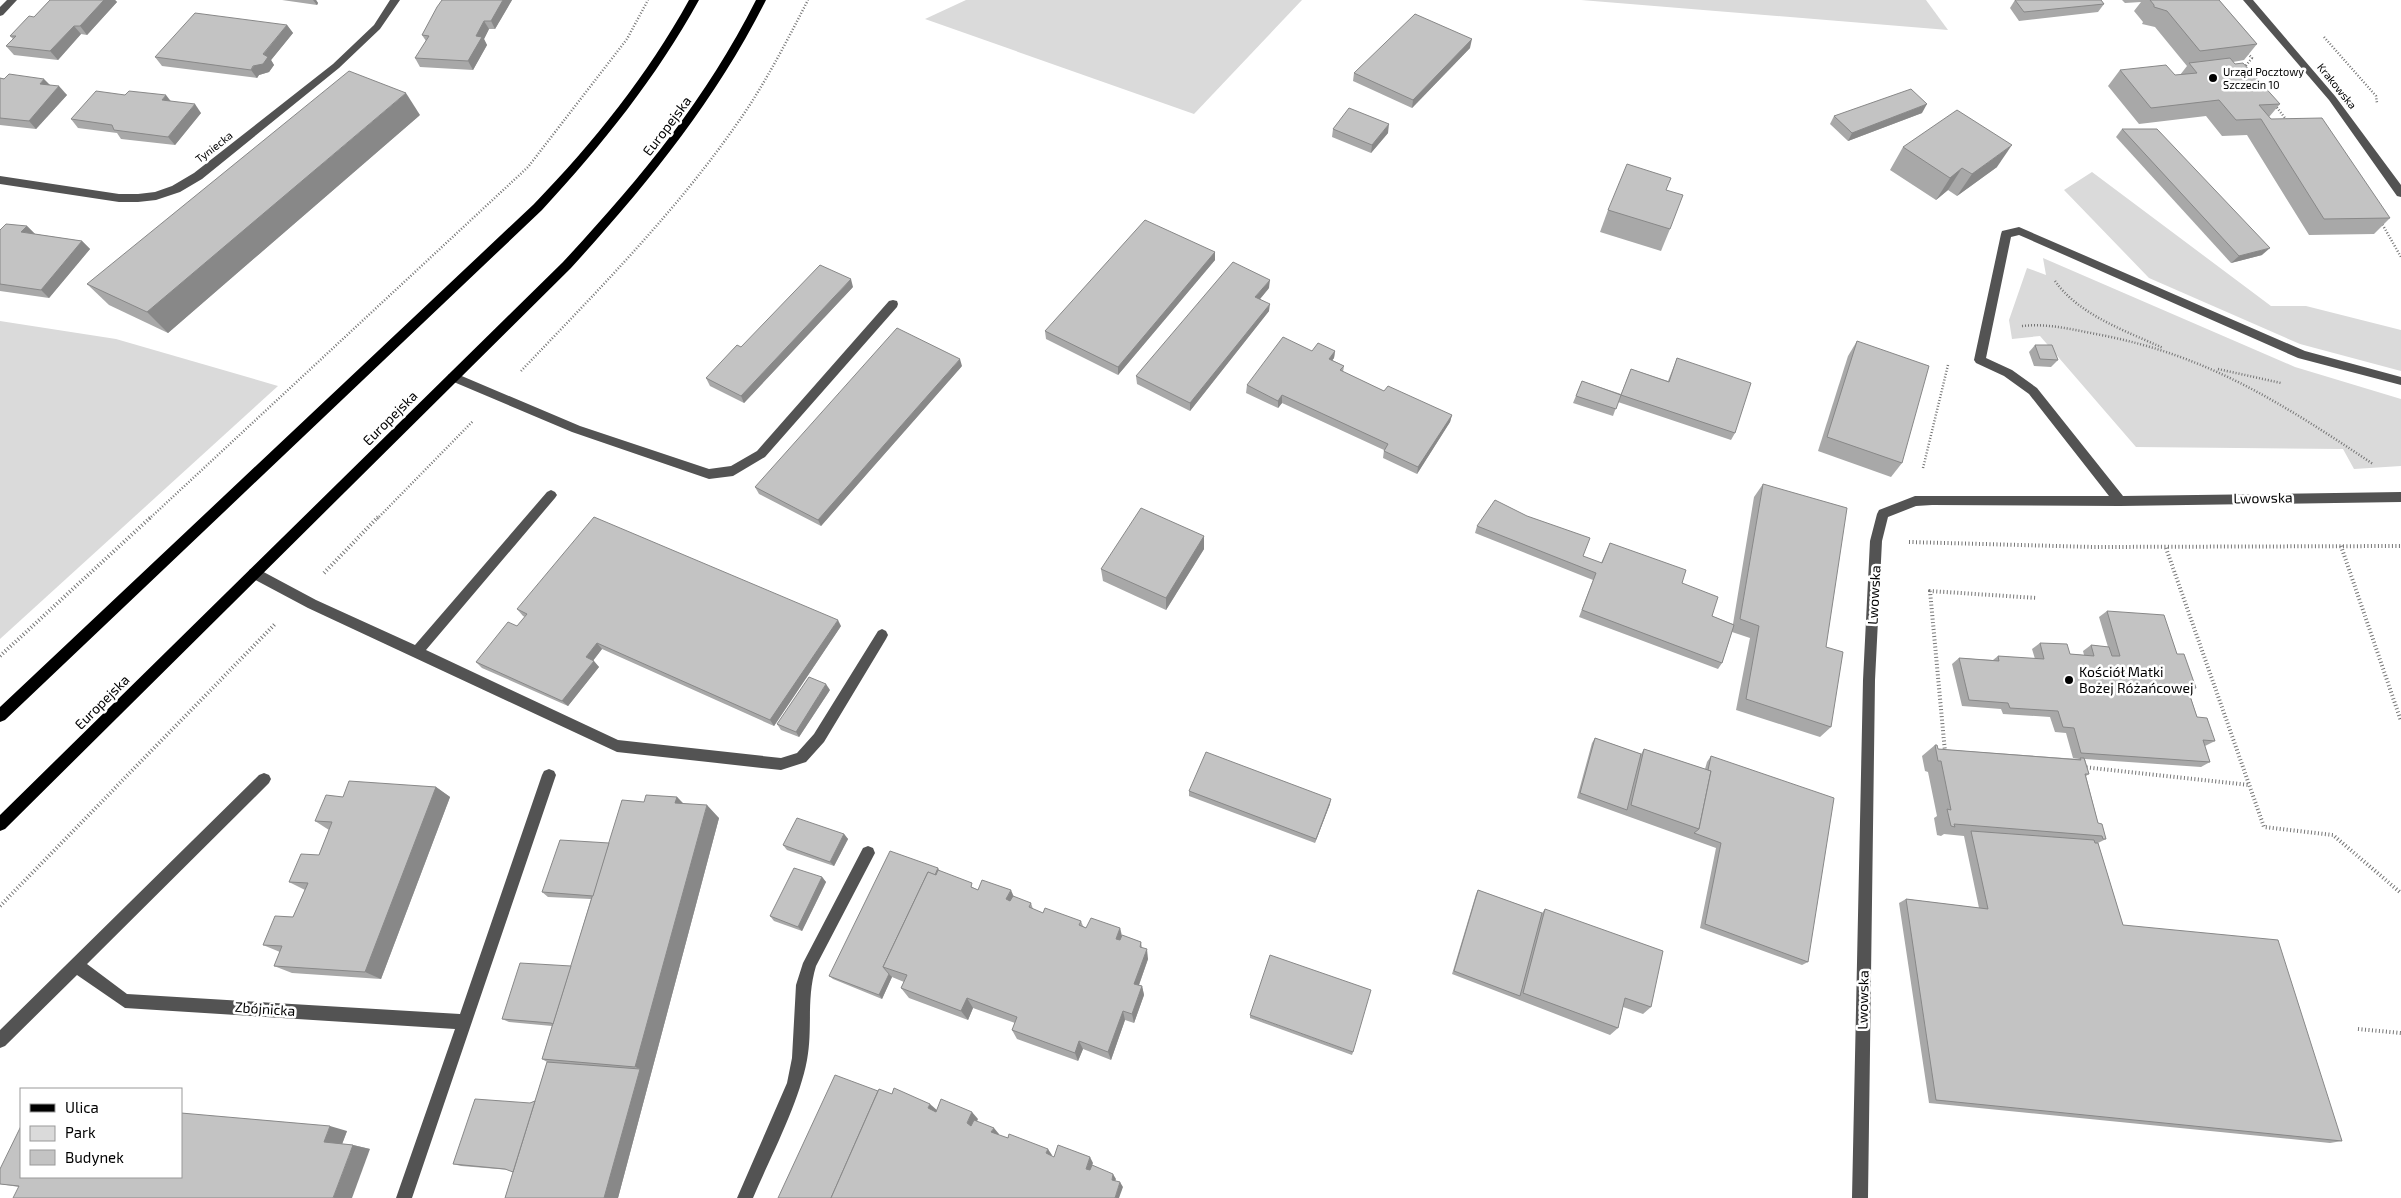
<svg xmlns="http://www.w3.org/2000/svg" width="2401" height="1198" font-family="'Exo 2',sans-serif">
<rect width="100%" height="100%" fill="#fff"/>
<g fill="#dadada">
<path d="M966 0H1302L1194 114 925 19Z"/>
<path d="M1581 0H1926L1948 30Z"/>
<path d="M2092 172 2271 306H2306L2401 330V371L2300 344 2149 278 2064 190Z"/>
<path d="M2043 258 2295 367 2401 399V466L2354 469 2343 449 2136 447 2040 336 2012 339 2009 320 2027 268 2046 275Z"/>
<path d="M0 321 116 339 278 386 0 639Z"/>
</g>
<g fill="none" stroke-linecap="round" stroke-linejoin="round">
<g stroke="#757575" stroke-width="2.5" stroke-dasharray="1 2" stroke-linecap="butt">
<path d="M2324 37 2376 96 2377 103"/>
<path d="M2244 68 2252 58 2246 52"/>
<path d="M2275 105 2288 122"/>
<path d="M2381 222 2401 257"/>
<path d="M2055 281C2079 315 2126 331 2163 348"/>
<path d="M2022 326C2049 323 2074 330 2101 335 2209 356 2283 404 2373 464"/>
<path d="M2218 369 2281 383"/>
<path d="M521 371C602 286 686 202 751 103 772 70 790 35 808 0"/>
<path d="M1923 468 1948 365"/>
<path d="M149 519 528 167 627 39 648 0"/>
<path d="M377 519 473 421"/>
</g>
<g stroke="#757575" stroke-width="4" stroke-dasharray="1 2.5" stroke-linecap="butt">
<path d="M1909 542 2094 547 2401 546"/>
<path d="M2341 546 2401 721"/>
<path d="M2166 548 2264 827 2333 835 2401 893"/>
<path d="M324 573 378 517"/>
<path d="M0 656 151 517"/>
<path d="M1945 752 1930 591 2037 598"/>
<path d="M2083 767 2249 785"/>
<path d="M0 906 276 623"/>
<path d="M2358 1029 2401 1033"/>
</g>
<g fill="#535353" fill-rule="evenodd">
<path d="M7 0H17L3 15 0 16V7Z"/>
<path d="M390 0H400L380 29 339 68 202 179 180 192 156 200 138 202H119L0 184V176L119 194H138L155 192 172 186 194 173 333 64 374 25Z"/>
<path d="M2243 0H2253L2335 96 2401 185V197L2397 196 2329 100Z"/>
<path d="M2019 227 2305 351 2401 377V385L2298 358 2026 238 2019 235 2011 237 1986 358 2012 370 2037 388 2123 496 2401 492V502L2120 506 1932 505 1916 506 1888 517 1882 541 1875 680 1868 1198H1852L1863 680 1870 541 1877 514 1879 510 1915 496H2109L2029 394 2004 376 1976 363 1974 360 2001 234 2002 231Z"/>
<path d="M893 300 897 301 898 304 897 307 765 457 733 476 709 479 572 432 449 380 447 377 449 374H457L580 426 709 469 731 466 757 451 889 301Z"/>
<path d="M551 490 555 492 557 495 555 498 426 650 618 740 781 758 797 753 814 734 878 631 882 629 886 631 888 635 886 639 824 742 806 762 781 770 617 752 308 608 250 577 248 573 250 569H258L316 600 415 645 547 492Z"/>
<path d="M549 769 554 771 556 775 412 1198H396L455 1029 125 1008 77 975 5 1046 0 1048V1030L259 775 264 773 269 775 271 779 269 783 87 964 127 994 460 1014 542 775 544 771Z"/>
<path d="M868 846 873 848 875 853 816 966C806 999 813 1028 807 1060 799 1103 771 1156 753 1198H737L787 1083 792 1058 796 985 803 963 863 848Z"/>
</g>
<g fill="#000" fill-rule="evenodd">
<path d="M689 0H699C656 78 602 145 542 210L5 720 0 722V707L534 204C594 142 647 76 689 0Z"/>
<path d="M756 0H766C714 103 648 183 571 268L5 829 0 831V815L563 262C640 179 705 101 756 0Z"/>
</g>
</g>
<g fill="#a8a8a8">
<path d="M50 0H115L117 2 87 35 81 34 58 60 14 55 6 46 13 39 10 36 34 17Z"/>
<path d="M282 0H316L318 3 317 5Z"/>
<path d="M442 0H512L495 29H489L484 39 487 45 473 70 420 67 415 58 426 41 422 35Z"/>
<path d="M2015 0H2101L2104 4 2098 12 2019 21 2010 8Z"/>
<path d="M2122 0H2219L2257 44 2244 60 2233 62 2280 104 2269 117 2390 218 2374 234 2309 235 2247 135 2222 136 2206 116 2139 124 2108 86 2120 70 2175 75H2180L2187 66 2155 27 2142 24 2143 22 2134 11 2141 2 2125 3Z"/>
<path d="M287 25 293 33 271 60 274 65 269 72 259 75 257 78 162 66 155 57Z"/>
<path d="M1470 48 1412 108 1353 81 1354 73Z"/>
<path d="M0 78 50 85 67 95 36 129 0 125Z"/>
<path d="M171 101 201 113 175 145 121 139 117 133 78 128 71 119Z"/>
<path d="M1922 113 1848 141 1830 124 1834 116Z"/>
<path d="M420 115 168 333 109 305 87 284Z"/>
<path d="M1333 129 1388 133 1371 153 1332 137Z"/>
<path d="M2122 129 2262 255 2231 263 2116 137Z"/>
<path d="M1903 147 1997 167 1957 196 1948 190 1936 200 1890 170Z"/>
<path d="M1666 190 1670 229 1661 251 1600 232 1608 210Z"/>
<path d="M27 226 35 234 82 241 90 249 49 298 0 291V230Z"/>
<path d="M1215 252V260L1118 375 1046 339 1045 331Z"/>
<path d="M853 287 744 403 710 386 706 378 741 347Z"/>
<path d="M1269 288 1260 299 1269 311 1190 411 1137 384 1136 376Z"/>
<path d="M1857 341 1902 463 1891 477 1818 451 1848 356Z"/>
<path d="M2035 345 2058 360 2051 367 2034 366 2029 352Z"/>
<path d="M1312 351H1335L1334 358 1332 360 1344 366 1343 372 1384 391 1452 415 1450 422 1417 474 1383 458 1384 450 1282 403 1278 408 1246 393 1247 385Z"/>
<path d="M1677 358 1735 433 1731 440 1618 402 1613 416 1573 403 1582 381 1621 394 1631 369 1668 381Z"/>
<path d="M962 366 821 526 759 494 755 487Z"/>
<path d="M1763 484 1826 647 1831 727 1820 737 1736 710 1750 638 1732 632 1722 663 1718 669 1579 617 1593 580 1475 533 1477 526 1583 556 1601 563 1610 543 1682 583 1712 616 1733 624 1754 497Z"/>
<path d="M1204 536V549L1166 610 1103 581 1101 569Z"/>
<path d="M517 609 841 626 774 726 602 649 593 661 599 667 568 706 482 668 476 662 517 626 525 617 523 616Z"/>
<path d="M2107 611 2177 654 2196 688 2189 692 2197 717 2215 741 2205 746 2210 762 2201 767 2085 759 2089 774 2086 776 2098 823 2106 839 2098 843 2123 925 2342 1141 2330 1143 1929 1103 1899 903 1906 899 1979 908 1964 836 1944 834 1941 836 1937 835 1934 818 1937 816 1928 772 1925 771 1922 756 1935 745 1938 749 2078 759H2079L2073 758 2066 733 2055 732 2050 717 2003 714 2001 709 1962 706 1952 664 1959 658 1993 660 1998 656 2035 659 2032 649 2040 643 2070 654 2084 655 2083 651 2091 645 2108 647 2099 617Z"/>
<path d="M830 690 799 737 781 730 777 724Z"/>
<path d="M1595 738 1641 754 1644 749 1705 769 1707 762 1711 756 1808 962 1802 965 1700 928 1716 848 1577 798 1592 743Z"/>
<path d="M436 787 450 797 381 979 292 973 274 966 280 952 263 945 293 917 305 890 289 882 319 855 329 830 315 821 343 797Z"/>
<path d="M1189 791 1330 804 1315 843 1189 796Z"/>
<path d="M677 797 683 803 719 818 618 1198H505L513 1172 510 1170 461 1166 453 1164 530 1103 535 1101 547 1062 542 1059 552 1026 509 1022 502 1019 571 966 591 899 548 897 542 892 609 843 644 802Z"/>
<path d="M844 834 848 839 834 866 787 850 783 845Z"/>
<path d="M938 868 940 871 978 890 1014 897 1031 903 1033 909 1043 913 1081 921 1083 926 1086 928H1120L1122 935 1141 942 1142 948 1148 959 1139 985 1142 986 1144 995 1134 1023 1125 1020 1111 1060 1083 1049 1078 1061 1017 1039 1012 1030 1015 1023 973 1008 968 1020 909 998 901 988 904 982 892 977 882 999 833 979 829 976Z"/>
<path d="M822 877 826 882 802 931 774 921 770 916Z"/>
<path d="M1478 890 1542 913 1545 909 1651 1007 1643 1014 1623 1007 1618 1028 1610 1035 1452 974 1476 894Z"/>
<path d="M1250 1015 1353 1052 1352 1055 1250 1018Z"/>
<path d="M347 1131 342 1144 353 1145 370 1149 19 1187 0 1184Z"/>
</g>
<g fill="#888">
<path d="M104 0H115L117 2 87 35 80 26Z"/>
<path d="M313 0H316L318 3 317 5Z"/>
<path d="M503 0H512L495 29 491 21Z"/>
<path d="M484 21 489 29 484 39 487 45 473 70 468 61 476 36Z"/>
<path d="M287 25 293 33 271 60 274 65 269 72 259 75 257 78 251 70Z"/>
<path d="M74 26 81 34 58 60 50 51Z"/>
<path d="M1472 39 1470 48 1412 108 1413 100Z"/>
<path d="M44 79 52 87 40 84Z"/>
<path d="M59 86 67 95 36 129 29 121Z"/>
<path d="M406 93 420 115 168 333 147 312Z"/>
<path d="M166 95 173 104 162 100Z"/>
<path d="M195 104 201 113 175 145 168 137Z"/>
<path d="M1927 104 1922 113 1848 141 1852 133Z"/>
<path d="M1389 124 1388 133 1371 153 1372 145Z"/>
<path d="M2012 145 1997 167 1957 196 1972 174Z"/>
<path d="M1962 168 1948 190 1936 200 1950 178Z"/>
<path d="M27 226 35 234 21 232Z"/>
<path d="M82 241 90 249 49 298 41 290Z"/>
<path d="M2270 248 2262 255 2231 263 2239 256Z"/>
<path d="M1215 252V260L1118 375V367Z"/>
<path d="M851 279 853 287 744 403 741 396Z"/>
<path d="M1270 280 1269 288 1255 305V297Z"/>
<path d="M1270 304 1269 311 1190 411V403Z"/>
<path d="M1335 351 1334 358 1328 366 1329 359Z"/>
<path d="M960 359 962 366 821 526 818 520Z"/>
<path d="M1282 395V403L1278 408V401Z"/>
<path d="M1452 415 1450 422 1417 474 1418 467Z"/>
<path d="M1204 536V549L1166 610V598Z"/>
<path d="M838 620 841 626 774 726 770 720Z"/>
<path d="M597 643 602 649 591 663 586 657Z"/>
<path d="M594 661 599 667 568 706 562 701Z"/>
<path d="M826 684 830 690 799 737 796 732Z"/>
<path d="M436 787 450 797 381 979 365 972Z"/>
<path d="M677 797 690 811 675 803Z"/>
<path d="M1331 799 1330 804 1315 843 1316 839Z"/>
<path d="M707 805 719 818 618 1198H604L640 1069 635 1067Z"/>
<path d="M844 834 848 839 834 866 830 862Z"/>
<path d="M822 877 826 882 802 931 798 927Z"/>
<path d="M1011 890 1016 902 1011 911 1006 899Z"/>
<path d="M1120 928 1122 939 1119 950 1116 939Z"/>
<path d="M1147 949 1148 959 1136 993 1134 984Z"/>
<path d="M889 974 892 977 882 999 879 995Z"/>
<path d="M1142 986 1144 995 1134 1023 1132 1014Z"/>
<path d="M967 998 973 1008 968 1020 961 1011Z"/>
<path d="M1123 1011 1125 1020 1111 1060 1108 1052Z"/>
<path d="M1079 1041 1083 1049 1078 1061 1075 1053Z"/>
<path d="M930 1104 938 1111 935 1115 928 1108Z"/>
<path d="M972 1112 978 1119 973 1130 967 1123Z"/>
<path d="M330 1126 347 1131 341 1147 324 1142Z"/>
<path d="M994 1128 999 1134 997 1139 991 1132Z"/>
<path d="M353 1145 370 1149 352 1198H333Z"/>
<path d="M1048 1149 1052 1155 1050 1159 1046 1153Z"/>
<path d="M1090 1157 1093 1163 1089 1174 1086 1169Z"/>
<path d="M1113 1174 1116 1179 1114 1184 1112 1180Z"/>
<path d="M1120 1182 1123 1187 1119 1198H1115Z"/>
</g>
<g fill="#c3c3c3" stroke="#888">
<path d="M50 0H104L80 26H74L50 51 6 46 16 36H10L29 16 34 17Z"/>
<path d="M442 0H503L491 21H484L476 36 482 37 468 61 415 58 429 36 422 35 437 7Z"/>
<path d="M2015 0H2101L2104 4 2024 12Z"/>
<path d="M2150 0H2219L2257 44 2200 51 2167 11 2154 7V5Z"/>
<path d="M195 13 287 25 263 54 268 57 263 64 253 66 251 70 155 57Z"/>
<path d="M1415 14 1472 39 1413 100 1354 73Z"/>
<path d="M2230 58 2235 64 2243 63 2280 104 2259 105 2271 119 2322 118 2390 218 2324 219 2261 119 2236 120 2219 100 2151 108 2120 70 2166 65 2175 75 2197 73 2189 63Z"/>
<path d="M349 71 406 93 147 312 87 284Z"/>
<path d="M9 74 44 79 40 84 59 86 29 121 0 118V78L4 79Z"/>
<path d="M1911 89 1927 104 1852 133 1834 116Z"/>
<path d="M96 91 125 95 129 91 166 95 162 100 195 104 168 137 114 130 112 125 71 119Z"/>
<path d="M1349 108 1389 124 1372 145 1333 129Z"/>
<path d="M1957 110 2012 145 1972 174 1962 168 1950 178 1903 147Z"/>
<path d="M2122 129H2157L2270 248 2239 256Z"/>
<path d="M1627 164 1671 178 1666 190 1683 195 1670 229 1608 210Z"/>
<path d="M1145 220 1215 252 1118 367 1045 331Z"/>
<path d="M6 224 27 226 21 232 82 241 41 290 0 284V230Z"/>
<path d="M1233 262 1270 280 1255 297 1270 304 1190 403 1136 376Z"/>
<path d="M820 265 851 279 741 396 706 378 737 345 741 347Z"/>
<path d="M897 328 960 359 818 520 755 487Z"/>
<path d="M1283 337 1312 351 1318 343 1335 351 1329 359 1344 366 1340 370 1384 391 1388 386 1452 415 1418 467 1384 451 1388 444 1282 395 1278 401 1247 385Z"/>
<path d="M1857 341 1929 366 1902 463 1827 437Z"/>
<path d="M2035 345H2052L2058 360 2040 359Z"/>
<path d="M1677 358 1751 383 1735 433 1621 395 1631 369 1669 382Z"/>
<path d="M1582 381 1621 395 1616 409 1576 396Z"/>
<path d="M1763 484 1847 508 1826 647 1843 652 1831 727 1746 699 1759 626 1740 619Z"/>
<path d="M1495 500 1527 516 1590 538 1583 556 1602 563 1610 543 1686 570 1682 583 1718 597 1712 616 1734 625 1722 663 1582 610 1596 573 1477 526Z"/>
<path d="M1141 508 1204 536 1166 598 1101 569Z"/>
<path d="M594 517 838 620 770 720 597 643 586 657 594 661 562 701 476 662 508 622 517 626 527 614 517 609Z"/>
<path d="M2107 611 2164 615 2177 654H2184L2196 688 2187 687 2197 717 2207 718 2215 741 2203 740 2210 762 2081 753 2074 728 2063 727 2058 711 2010 708 2008 703 1969 700 1959 658 1999 661 1998 656 2044 659 2040 643 2067 644 2070 654 2094 656 2091 645 2109 647 2112 656H2120Z"/>
<path d="M809 677 826 684 796 732 777 724Z"/>
<path d="M1595 738 1641 754 1627 810 1580 793Z"/>
<path d="M1935 745H1937L1938 749 2081 760 2080 758H2084L2089 774H2085L2098 823 2102 824 2106 839H2103L2102 836 1954 824 1955 827 1951 826 1947 809 1951 810 1941 761H1938Z"/>
<path d="M1644 749 1711 771 1699 829 1631 805Z"/>
<path d="M1206 752 1331 799 1316 839 1189 791Z"/>
<path d="M1711 756 1834 798 1808 962 1705 924 1721 843 1694 833 1699 829 1711 771 1708 770Z"/>
<path d="M349 781 436 787 365 972 274 966 282 946 263 945 275 916 293 917 308 883 289 882 301 854 319 855 332 822 315 821 326 795 343 797Z"/>
<path d="M646 795 677 797 675 803 707 805 635 1067 542 1059 622 800 644 802Z"/>
<path d="M797 818 844 834 830 862 783 845Z"/>
<path d="M1971 831 2094 840 2095 843H2098L2123 925 2278 940 2342 1141 1936 1100 1906 899 1988 909Z"/>
<path d="M560 840 609 843 593 896 542 892Z"/>
<path d="M890 851 938 868 935 875 928 872 883 967 889 974 879 995 829 976Z"/>
<path d="M794 868 822 877 798 927 770 916Z"/>
<path d="M938 870 972 883 971 887 978 890 982 880 1011 890 1006 899 1010 901 1013 896 1031 903 1029 907 1043 913 1045 908 1081 921 1079 925 1086 928 1091 918 1120 928 1116 939 1120 940 1122 935 1141 942 1140 947 1147 949 1134 984 1142 986 1132 1014 1123 1011 1108 1052 1079 1041 1075 1053 1012 1030 1017 1017 967 998 961 1011 901 988 907 975 883 967 928 872 936 875Z"/>
<path d="M1478 890 1542 913 1520 996 1454 971Z"/>
<path d="M1545 909 1663 951 1651 1007 1625 998 1618 1028 1523 993Z"/>
<path d="M1270 955 1371 990 1353 1052 1250 1015Z"/>
<path d="M520 963 571 966 553 1024 551 1023 502 1019Z"/>
<path d="M547 1062 640 1069 604 1198H505Z"/>
<path d="M835 1075 878 1091 831 1198H778Z"/>
<path d="M894 1088 930 1104 928 1108 936 1112 941 1099 972 1112 967 1123 971 1126 974 1120 994 1128 991 1132 1008 1138 1009 1134 1048 1149 1046 1153 1054 1157 1058 1145 1090 1157 1086 1169 1090 1170 1092 1165 1113 1174 1112 1180 1120 1182 1115 1198H831L879 1089 892 1094Z"/>
<path d="M475 1099 530 1103 535 1101 513 1172 505 1169 453 1164Z"/>
<path d="M181 1113 330 1126 324 1142 353 1145 333 1198H13L19 1186 0 1184V1169L21 1126V1177H181Z"/>
</g>
<g fill="#000" stroke="#fff" stroke-width="2">
<circle cx="2213" cy="78" r="5"/>
<circle cx="2069" cy="680" r="5"/>
</g>
<g text-anchor="middle" stroke-width="5" stroke-linejoin="round" paint-order="stroke">
<g font-size="11" fill="#000" stroke="#fff" text-anchor="start">
<text x="2223" y="76">Urząd Pocztowy<tspan x="2223" dy="13">Szczecin 10</tspan></text>
</g>
<g font-size="11" fill="#000" stroke="#fff">
<text transform="translate(2337 86) rotate(51)" y="4">Krakowska</text>
<text transform="translate(214 147) rotate(-38)" y="4">Tyniecka</text>
</g>
<g font-size="14" fill="#000" stroke="#fff">
<text transform="translate(667 126) rotate(-53)" y="5">Europejska</text>
<text transform="translate(390 418) rotate(-45)" y="5">Europejska</text>
<text transform="translate(2263 498) rotate(-1)" y="5">Lwowska</text>
<text transform="translate(1874 595) rotate(-87)" y="5">Lwowska</text>
<text transform="translate(102 702) rotate(-45)" y="5">Europejska</text>
<text transform="translate(1863 1000) rotate(-89)" y="5">Lwowska</text>
<text transform="translate(265 1009) rotate(4)" y="5">Zbójnicka</text>
</g>
<g font-size="14" fill="#000" stroke="#fff" text-anchor="start">
<text x="2079" y="677">Kościół Matki<tspan x="2079" dy="16">Bożej Różańcowej</tspan></text>
</g>
</g>
<rect x="20" y="1088" width="162" height="90" fill="#ffffff" stroke="#999999"/>
<rect x="30" y="1104" width="25" height="8" fill="#000000" stroke="#999999"/>
<text x="65" y="1113" font-size="15" fill="#000000">Ulica</text>
<rect x="30" y="1126" width="25" height="15" fill="#dadada" stroke="#999999"/>
<text x="65" y="1138" font-size="15" fill="#000000">Park</text>
<rect x="30" y="1150" width="25" height="15" fill="#c3c3c3" stroke="#999999"/>
<text x="65" y="1163" font-size="15" fill="#000000">Budynek</text>
</svg>
